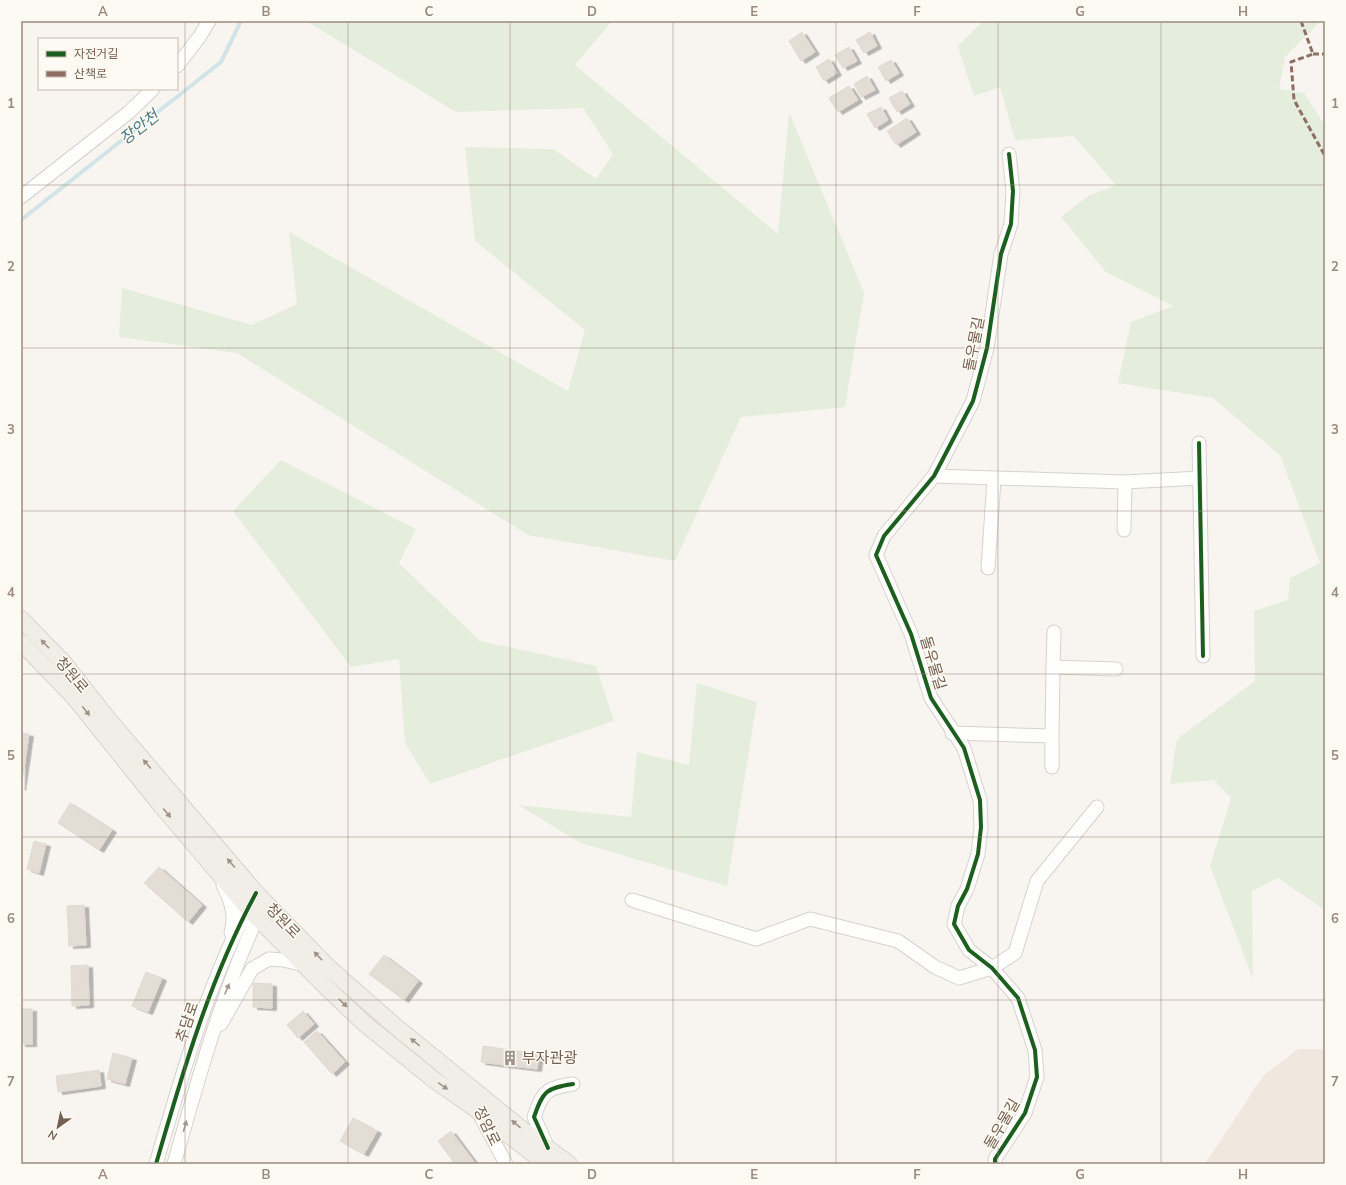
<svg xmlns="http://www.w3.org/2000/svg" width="1346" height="1185" font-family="Mulish,'Noto Sans KR',sans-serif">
<defs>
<filter id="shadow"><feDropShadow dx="4.5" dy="2.5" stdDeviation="0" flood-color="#0004"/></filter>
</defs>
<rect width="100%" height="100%" fill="#f8f5f0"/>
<path fill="#f0e8de" d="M1298 1049H1325V1164H1205L1263 1076Z"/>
<g fill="#e5eddc">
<path d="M306 21H612L575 65 778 234 789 112 864 293 845 407 741 417 675 561 528 535 237 353 119 337 122 288 252 325 297 304 289 232 568 391 585 330 475 241 465 147 553 149 596 179 613 154 583 108 456 112Z"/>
<path d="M983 21H1317L1319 23 1285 57 1279 89 1304 93 1325 126V910L1278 878 1252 891 1253 979 1210 866 1231 798 1214 780 1170 784 1177 739 1255 681 1254 611 1288 600 1290 578 1320 563 1280 455 1213 398 1118 383 1131 322 1173 306 1106 272 1061 217 1088 196 1116 185 1074 136 1015 140 1000 87 974 96 958 46Z"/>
<path d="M281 460 416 529 399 563 480 641 596 666 614 721 430 784 405 743 399 659 351 667 233 511Z"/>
<path d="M697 683 757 702 727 886 581 843 518 805 631 817 637 752 689 765Z"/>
</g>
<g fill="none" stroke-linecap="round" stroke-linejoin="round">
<path stroke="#d2e4e7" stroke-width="4" d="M21 220 221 62 241 21"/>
</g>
<g fill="#e3ddd6" stroke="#e0dad2" filter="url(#shadow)">
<path d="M802 32 815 52 801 61 789 41Z"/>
<path d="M870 32 877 46 864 53 856 40Z"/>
<path d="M849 47 857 61 843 68 835 55Z"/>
<path d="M829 59 837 73 824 81 816 67Z"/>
<path d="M891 60 899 73 886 81 878 67Z"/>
<path d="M867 76 875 90 861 97 854 84Z"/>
<path d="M849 86 858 100 838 112 829 98Z"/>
<path d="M902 91 910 104 897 112 889 98Z"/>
<path d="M881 107 888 120 875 128 867 114Z"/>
<path d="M907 118 916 132 896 145 887 131Z"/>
<path d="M21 733 29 734 21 788Z"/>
<path d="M70 803 112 830 99 850 58 823Z"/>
<path d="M34 841 46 844 39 873 27 869Z"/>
<path d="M159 867 202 905 188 922 144 883Z"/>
<path d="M84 905 86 945 69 946 67 906Z"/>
<path d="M384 955 418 981 404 1000 369 974Z"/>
<path d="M88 965 89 1005 72 1006 71 966Z"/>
<path d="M146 972 162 978 148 1012 132 1006Z"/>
<path d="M253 983 272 984V1008L253 1007Z"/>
<rect x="21" y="1009" width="11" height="35"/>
<path d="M303 1011 314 1024 298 1038 287 1025Z"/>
<path d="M317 1031 345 1062 332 1074 304 1042Z"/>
<path d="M483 1046 539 1054 537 1069 481 1062Z"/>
<path d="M113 1053 132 1058 125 1084 107 1079Z"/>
<path d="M99 1070 101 1086 58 1092 56 1076Z"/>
<path d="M353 1118 377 1131 364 1154 340 1141Z"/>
<path d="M451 1131 475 1163 474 1164H455L438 1141Z"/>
</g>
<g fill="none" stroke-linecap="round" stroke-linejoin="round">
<g stroke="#d7d2ce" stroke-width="15">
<g id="minor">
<path d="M177 66 200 36 209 21"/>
<path d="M21 197 128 113 153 89"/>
<path d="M1199 443 1203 656"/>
<path d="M934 476 1125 482 1200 478"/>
<path d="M1124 530 1125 482"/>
<path d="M988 568 994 479"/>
<path d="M1054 632 1053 667 1116 669"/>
<path d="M952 733 1052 736V767"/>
<path d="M1052 736 1053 667"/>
<path d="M223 885C231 901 236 914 231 933"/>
<path d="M632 900 756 939 810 919 898 941 935 967 959 978 992 968 1015 953 1037 881 1097 807"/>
<path d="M221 1024 252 969 269 959 283 960 305 965"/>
<path d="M479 1113 506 1164"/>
<path d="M548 1148 534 1117C543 1091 546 1088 573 1084"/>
<path d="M156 1164C182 1074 208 983 252 900"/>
<path d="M174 1164C199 1076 222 992 261 909"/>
<path d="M995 1164V1159L1025 1113 1037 1077 1035 1050 1018 998 992 968 969 950 954 924 958 906 967 889 978 854 981 827 980 800 964 748 931 698 911 634 876 555 884 536 934 476 973 401 987 348 1001 254 1011 224 1013 191 1009 154"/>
</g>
</g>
<g stroke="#d9d2cd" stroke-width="18">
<g id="major">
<path d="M21 619 63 662 108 719 256 893 328 967 395 1026 524 1131 569 1164"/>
<path d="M21 642 74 697 160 804 248 908 327 988 364 1023 433 1079 477 1110 546 1164"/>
</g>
</g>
<use href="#minor" stroke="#fefefd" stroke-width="13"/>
<use href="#major" stroke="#f1eee8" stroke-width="16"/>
<g stroke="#8d6e63" stroke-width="3" stroke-dasharray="6 3" stroke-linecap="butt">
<path d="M1301 21 1313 54 1291 62 1294 100 1325 156"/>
<path d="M1313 54H1325"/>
</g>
<g stroke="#fdfaf3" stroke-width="6">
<g id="cycleway">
<path d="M1199 443 1203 656"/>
<path d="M548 1148 534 1117C543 1091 546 1088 573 1084"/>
<path d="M156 1164C183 1071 210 978 256 893"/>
<path d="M995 1164V1159L1025 1113 1037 1077 1035 1050 1018 998 992 968 969 950 954 924 958 906 967 889 978 854 981 827 980 800 964 748 931 698 911 634 876 555 884 536 934 476 973 401 987 348 1001 254 1011 224 1013 191 1009 154"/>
</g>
</g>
<use href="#cycleway" stroke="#1b5e20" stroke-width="4"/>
</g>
<defs><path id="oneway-solid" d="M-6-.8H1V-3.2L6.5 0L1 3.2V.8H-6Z"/></defs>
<g fill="#a09286">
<use href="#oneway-solid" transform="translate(45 644) rotate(-134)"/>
<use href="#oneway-solid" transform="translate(86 711) rotate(51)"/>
<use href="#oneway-solid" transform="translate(147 764) rotate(-131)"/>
<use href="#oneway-solid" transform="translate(167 813) rotate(50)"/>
<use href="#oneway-solid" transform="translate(231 863) rotate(-131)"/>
<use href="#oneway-solid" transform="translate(318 956) rotate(-134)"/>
<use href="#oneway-solid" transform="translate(343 1003) rotate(43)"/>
<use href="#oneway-solid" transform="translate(415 1042) rotate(-141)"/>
<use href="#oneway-solid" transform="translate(443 1086) rotate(35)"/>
<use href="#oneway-solid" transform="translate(516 1124) rotate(-140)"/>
</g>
<g fill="#a4978d">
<use href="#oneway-solid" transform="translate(227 989) rotate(-67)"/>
<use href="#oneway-solid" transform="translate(185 1126) rotate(-74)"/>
</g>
<path fill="none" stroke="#998a7e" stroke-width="1" stroke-opacity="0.55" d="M185 21V1164M348 21V1164M510 21V1164M673 21V1164M836 21V1164M998 21V1164M1161 21V1164M21 185H1325M21 348H1325M21 511H1325M21 674H1325M21 837H1325M21 1000H1325"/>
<defs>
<g id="building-bare" transform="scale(1.2)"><path d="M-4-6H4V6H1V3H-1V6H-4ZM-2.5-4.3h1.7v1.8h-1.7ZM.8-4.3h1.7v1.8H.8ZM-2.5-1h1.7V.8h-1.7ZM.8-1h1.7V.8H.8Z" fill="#a29489" stroke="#fdfaf3" stroke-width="2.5" paint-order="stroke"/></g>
</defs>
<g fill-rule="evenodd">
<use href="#building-bare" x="510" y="1058"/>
</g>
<g text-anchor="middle" stroke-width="3" stroke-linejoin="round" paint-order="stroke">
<g font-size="15" fill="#746051" stroke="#fdfaf3">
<text transform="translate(974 344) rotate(-79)" y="5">돌우물길</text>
<text transform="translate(933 663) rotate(73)" y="5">돌우물길</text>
<text transform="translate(72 675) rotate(50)" y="5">청원로</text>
<text transform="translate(283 921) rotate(46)" y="5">청원로</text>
<text transform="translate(187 1022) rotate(-71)" y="5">추담로</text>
<text transform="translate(1002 1124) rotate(-60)" y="5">돌우물길</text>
<text transform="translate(487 1126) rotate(64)" y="5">정암로</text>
</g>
<g font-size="15" fill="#746051" stroke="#fdfaf3" text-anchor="start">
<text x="522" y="1063">부자관광</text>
</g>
<g font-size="16" font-style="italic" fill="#4d7784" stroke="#fdfaf3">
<text transform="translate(139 127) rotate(-38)" y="6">장안천</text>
</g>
</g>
<rect width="1346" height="1185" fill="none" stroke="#fdfaf3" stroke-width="44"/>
<rect x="38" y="38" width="140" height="52" fill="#fdfaf3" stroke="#c6bcb2"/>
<rect x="46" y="51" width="20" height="6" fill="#1b5e20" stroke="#c6bcb2"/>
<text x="74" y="58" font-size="12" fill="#746051">자전거길</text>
<rect x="46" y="71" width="20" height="6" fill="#8d6e63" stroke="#c6bcb2"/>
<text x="74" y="78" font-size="12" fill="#746051">산책로</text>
<g transform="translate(58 1127) rotate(213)" stroke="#fdfaf3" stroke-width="3" paint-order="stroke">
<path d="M0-3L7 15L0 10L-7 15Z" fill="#746051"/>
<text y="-6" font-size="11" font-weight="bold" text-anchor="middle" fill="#746051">N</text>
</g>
<rect x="22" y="22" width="1302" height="1141" fill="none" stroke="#998a7e" stroke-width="1.5"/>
<g font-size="13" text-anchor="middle" font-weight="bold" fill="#998a7e">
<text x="103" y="16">A</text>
<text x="266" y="16">B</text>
<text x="429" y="16">C</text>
<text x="592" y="16">D</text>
<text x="754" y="16">E</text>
<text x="917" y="16">F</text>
<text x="1080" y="16">G</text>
<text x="1243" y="16">H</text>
<text x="11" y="108">1</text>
<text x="1335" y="108">1</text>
<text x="11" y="271">2</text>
<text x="1335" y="271">2</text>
<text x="11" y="434">3</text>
<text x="1335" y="434">3</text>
<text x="11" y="597">4</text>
<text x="1335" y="597">4</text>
<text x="11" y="760">5</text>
<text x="1335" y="760">5</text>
<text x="11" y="923">6</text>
<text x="1335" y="923">6</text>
<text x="11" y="1086">7</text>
<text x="1335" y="1086">7</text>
<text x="103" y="1179">A</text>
<text x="266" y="1179">B</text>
<text x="429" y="1179">C</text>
<text x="592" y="1179">D</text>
<text x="754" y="1179">E</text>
<text x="917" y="1179">F</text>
<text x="1080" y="1179">G</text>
<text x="1243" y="1179">H</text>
</g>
</svg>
